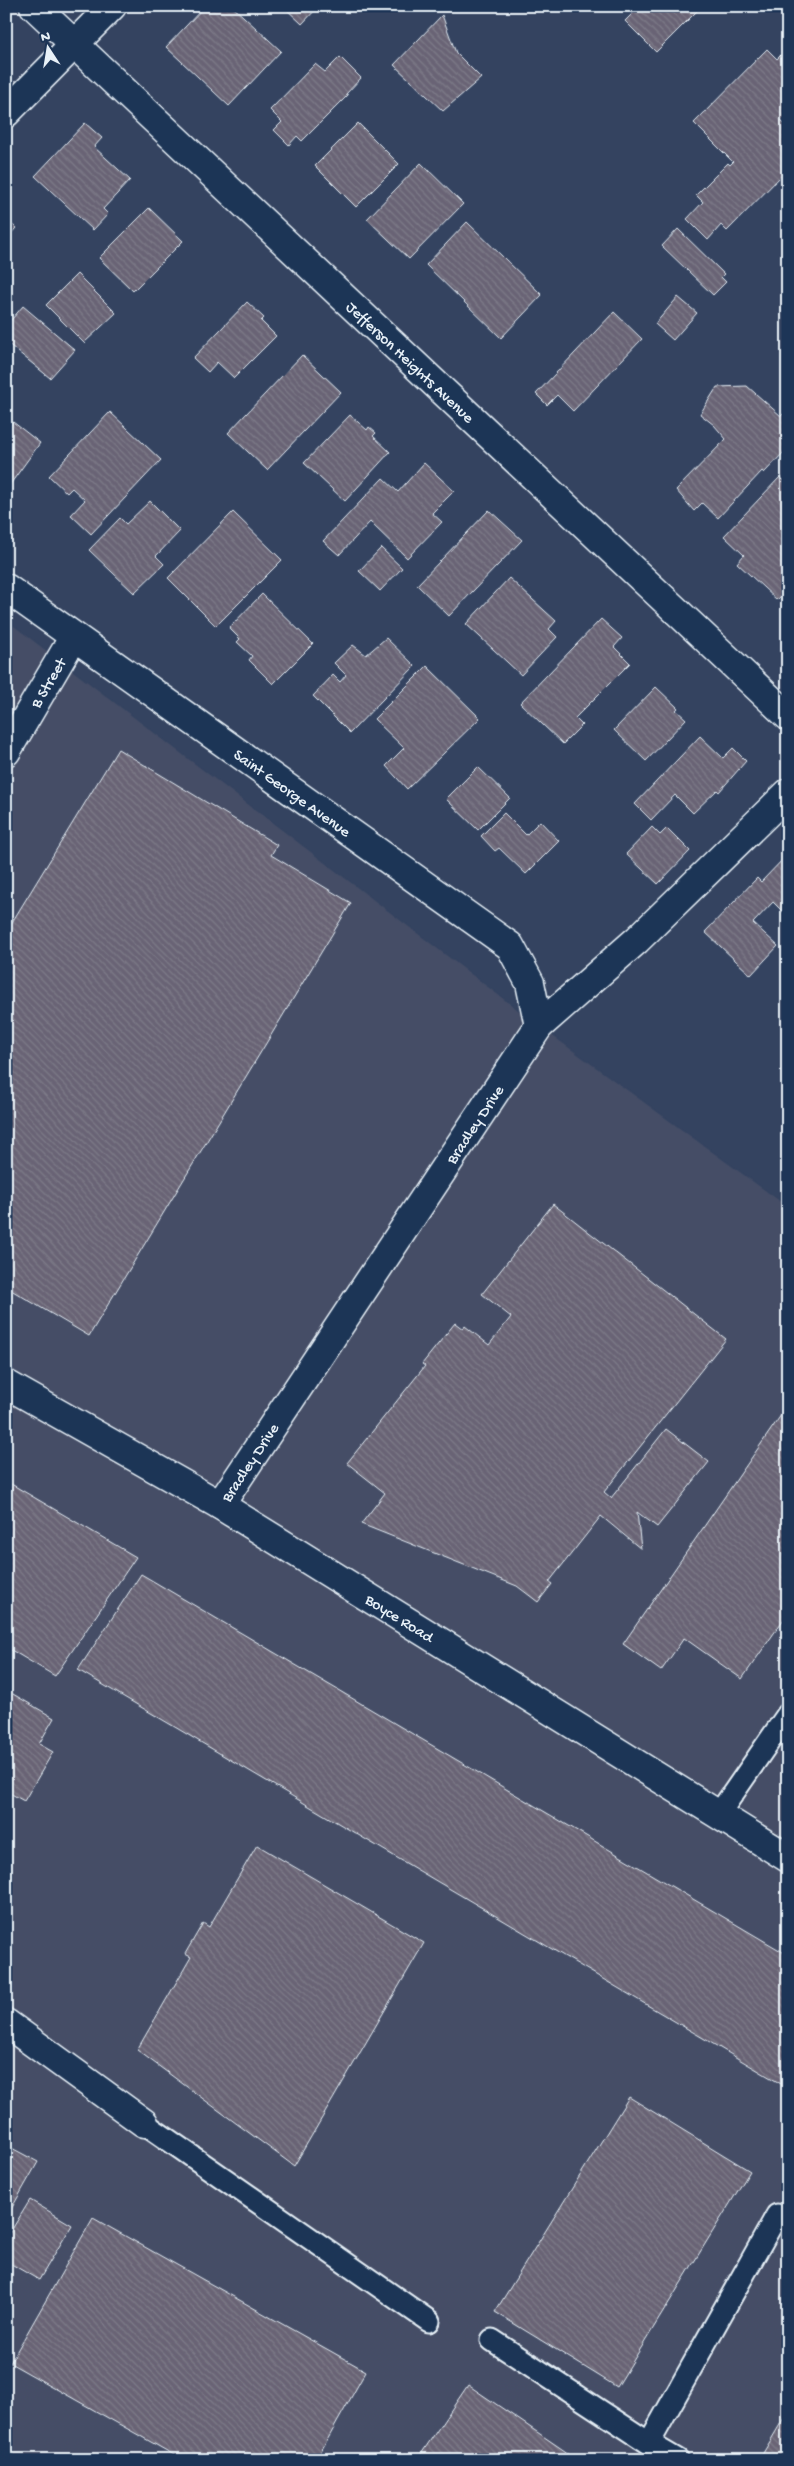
<svg xmlns="http://www.w3.org/2000/svg" width="794" height="2466" font-family="'Gochi Hand',sans-serif">
<defs>
<pattern id="building-back-hatch" width="6" height="6" patternUnits="userSpaceOnUse" patternTransform="scale(1.25)"><rect width="6" height="6" fill="#696475"/><path d="M-1 5l2 2M0 0l6 6M5-1l2 2" fill="none" stroke="#7e7b89"/></pattern>
</defs>
<rect width="100%" height="100%" fill="#344360"/>
<filter id="ink" filterUnits="userSpaceOnUse"><feTurbulence type="fractalNoise" baseFrequency=".02" numOctaves="2"/><feDisplacementMap in="SourceGraphic" scale="10" xChannelSelector="R" yChannelSelector="G"/><feConvolveMatrix kernelMatrix="1 2 1 2 8 2 1 2 1" color-interpolation-filters="sRGB"/></filter>
<g filter="url(#ink)">
<path fill="#444d66" d="M6 620 539 1026 788 1207V2460H6Z"/>
<g fill="url(#building-back-hatch)" stroke="#e8f1f8">
<path d="M205 6H232L281 51 229 106 166 47Z"/>
<path d="M283 6H319L302 24Z"/>
<path d="M640 6H702L656 52 625 21Z"/>
<path d="M442 15 456 53 481 78 443 111 394 65Z"/>
<path d="M767 49 777 59 785 51 788 53V114L781 121 788 127V169L727 231 721 225 708 240 687 219 703 202 696 195 728 163 730 165 733 162 694 123Z"/>
<path d="M340 57 361 78 346 94 348 95 302 141 297 136 289 145 274 130 282 122 270 110 315 64 325 72Z"/>
<path d="M85 123 102 138 94 147 130 180 103 209 108 214 93 230 35 176Z"/>
<path d="M358 123 399 164 356 207 315 166Z"/>
<path d="M421 163 463 204 409 259 367 219Z"/>
<path d="M149 208 183 241 133 291 99 258Z"/>
<path d="M6 219 16 228 6 239Z"/>
<path d="M467 222 542 295 501 338 426 265Z"/>
<path d="M678 229 724 274 721 277 726 282 713 295 662 246Z"/>
<path d="M77 274 116 313 84 343 46 305Z"/>
<path d="M678 297 697 313 673 340 655 324Z"/>
<path d="M247 302 264 318 261 321 276 336 234 378 217 362 208 372 193 358Z"/>
<path d="M23 306 75 350 50 378 6 342V326Z"/>
<path d="M614 312 642 339 573 411 557 395 547 405 536 394Z"/>
<path d="M302 355 341 392 267 470 228 433Z"/>
<path d="M747 386 781 416 788 409V451L786 450 764 473 762 471 718 518 702 503 694 511 676 490 726 439 714 425 700 414 717 387Z"/>
<path d="M110 412 161 460 91 534 71 515 85 500 72 488 67 493 49 476Z"/>
<path d="M350 415 367 430 369 427 376 433 373 436 390 452 345 501 304 463Z"/>
<path d="M13 422 40 443 6 490V431Z"/>
<path d="M424 463 454 491 432 513 442 522 407 558 370 522 339 555 323 541 383 478 398 492Z"/>
<path d="M780 477 788 484V589L777 600 737 563 744 555 724 536Z"/>
<path d="M150 501 180 531 156 556 164 564 134 593 89 550 120 518 126 524Z"/>
<path d="M489 510 522 540 449 616 417 585Z"/>
<path d="M233 512 282 560 216 626 168 578Z"/>
<path d="M381 548 402 568 380 591 359 571Z"/>
<path d="M509 578 556 621 549 629 557 637 521 675 466 624Z"/>
<path d="M262 594 313 644 273 684 249 660 252 656 237 642 240 639 229 628Z"/>
<path d="M601 619 622 638 614 647 630 663 575 718 582 725 563 744 520 703Z"/>
<path d="M386 638 415 666 350 733 313 696 333 675 340 682 346 675 334 663 353 645 366 655Z"/>
<path d="M427 666 480 718 407 789 386 766 404 748 374 719Z"/>
<path d="M656 687 678 708 676 710 686 719 646 761 614 730Z"/>
<path d="M700 736 723 758 733 748 746 761 719 792 717 790 693 813 675 795 651 820 635 804Z"/>
<path d="M118 749 277 845 271 855 351 903 89 1336 6 1287V932Z"/>
<path d="M478 767 510 798 478 830 446 799Z"/>
<path d="M504 813 526 835 540 821 559 841 526 874 499 848 495 851 481 836Z"/>
<path d="M652 827 660 835 667 828 690 851 658 884 626 854Z"/>
<path d="M788 854V917L773 902 753 923 778 946 751 975 705 932 757 878 761 882Z"/>
<path d="M553 1204 726 1339 604 1492 611 1498 666 1429 709 1462 657 1527 637 1512 641 1549 601 1516 549 1582 552 1584 538 1602 517 1586 361 1524 385 1493 347 1463 425 1366 422 1364 455 1323 463 1329 465 1326 489 1345 511 1317 482 1294Z"/>
<path d="M788 1405V1613L742 1679 684 1638 661 1671 623 1644Z"/>
<path d="M6 1481 136 1557 55 1676 6 1647Z"/>
<path d="M141 1574 788 1955V2088L78 1670Z"/>
<path d="M6 1690 54 1718 39 1744 53 1752 24 1801 6 1791Z"/>
<path d="M257 1845 424 1943 294 2166 137 2050 191 1957 185 1954 203 1923 209 1927Z"/>
<path d="M629 2097 750 2171 617 2387 495 2312Z"/>
<path d="M6 2145 38 2162 6 2218Z"/>
<path d="M30 2200 72 2225 39 2280 6 2261V2239Z"/>
<path d="M93 2218 366 2371 316 2460H183L10 2363Z"/>
<path d="M468 2385 578 2460H417Z"/>
<path d="M788 2411V2460H759Z"/>
</g>
<g fill="none" stroke-linecap="round" stroke-linejoin="round">
<g stroke="#e8f1f8" stroke-width="25">
<g id="service">
<path d="M718 1815 788 1714"/>
<path d="M144 2123 429 2321"/>
<path d="M492 2340 649 2443"/>
<path d="M678 2460 649 2443 777 2215"/>
</g>
</g>
<g stroke="#e8f1f8" stroke-width="31">
<g id="minor">
<path id="s1" d="M34 6 788 716"/>
<path d="M6 113 112 6"/>
<path id="s2" d="M6 588 510 946 530 983 539 1026"/>
<path id="s3" d="M6 752 73 638"/>
<path id="s4" d="M6 1384 220 1505 788 1858"/>
<path id="s5" d="M220 1505 539 1026 637 940 788 793"/>
<path d="M6 2023 144 2123"/>
</g>
</g>
<use href="#service" stroke="#1d3557" stroke-width="21"/>
<use href="#minor" stroke="#1d3557" stroke-width="28"/>
</g>
</g>
<g text-anchor="middle" stroke-width="5" stroke-linejoin="round" paint-order="stroke">
<g font-size="16" fill="#e8f1f8" stroke="#1d3557">
<text dy="6" stroke="none"><textPath href="#s1" startOffset="518">Jefferson Heights Avenue</textPath></text>
<text dy="6" stroke="none"><textPath href="#s3" startOffset="81">B Street</textPath></text>
<text dy="6" stroke="none"><textPath href="#s2" startOffset="352">Saint George Avenue</textPath></text>
<text dy="6" stroke="none"><textPath href="#s5" startOffset="458">Bradley Drive</textPath></text>
<text dy="6" stroke="none"><textPath href="#s5" startOffset="52">Bradley Drive</textPath></text>
<text dy="6" stroke="none"><textPath href="#s4" startOffset="458">Boyce Road</textPath></text>
</g>
</g>
<rect width="794" height="2466" fill="none" stroke="#1d3557" stroke-width="25"/>
<rect x="12" y="12" width="769" height="2441" fill="none" stroke="#e8f1f8" stroke-width="2" filter="url(#ink)"/>
<g transform="translate(48 48) rotate(348)" stroke="#1d3557" stroke-width="4" paint-order="stroke">
<path d="M0-4L9 19L0 12L-9 19Z" fill="#e8f1f8"/>
<text y="-8" font-size="14" font-weight="bold" text-anchor="middle" fill="#e8f1f8">N</text>
</g>
</svg>
